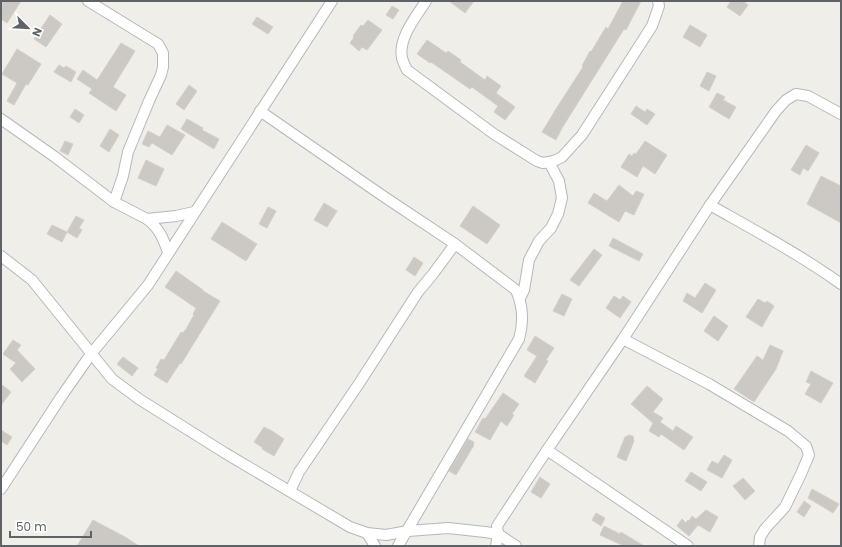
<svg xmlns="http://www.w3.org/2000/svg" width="842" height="547" font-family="Poppins,sans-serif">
<rect width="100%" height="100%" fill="#f0eee8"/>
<g fill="#ccc9c4" stroke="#d5d0c6">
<path d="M4 1H21L7 23 1 19V5Z"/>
<path d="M449 1H474L465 13Z"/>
<path d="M623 1H641L626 30 624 29 562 128 556 140 542 132 556 109 583 67 582 66 590 51 591 52 606 27 608 29Z"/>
<path d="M731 1H743L748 5 740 16 727 7Z"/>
<path d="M392 6 399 10 393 19 386 15Z"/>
<path d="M50 15 62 24 46 47 34 39Z"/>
<path d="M257 17 273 27 268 34 252 24Z"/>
<path d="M368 20 382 30 367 50 362 47 359 51 350 43 354 37 353 36 361 25 363 26Z"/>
<path d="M690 25 707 35 700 47 683 37Z"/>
<path d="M427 40 446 53 448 51 461 60 460 62 485 80 487 76 501 86 496 93 515 107 505 120 494 112 498 106 472 87 470 89 431 62 430 63 417 54Z"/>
<path d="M121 43 135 51 113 87 126 95 116 111 89 93 92 89 77 79 83 70 97 80Z"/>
<path d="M17 49 41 64 28 85 26 84 14 105 7 101 17 83 2 74Z"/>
<path d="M59 65 64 68 66 66 76 72 71 82 54 72Z"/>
<path d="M707 72 716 76 709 91 700 86Z"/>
<path d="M189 85 197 91 184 110 176 104Z"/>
<path d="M717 93 725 97 723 100 736 107 729 119 709 107Z"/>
<path d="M636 106 645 112 647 109 655 114 647 125 631 114Z"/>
<path d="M75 109 84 115 79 123 70 117Z"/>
<path d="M187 119 203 128 202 130 219 139 214 149 181 129Z"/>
<path d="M167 125 185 135 172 155 152 143 149 147 142 144 148 131 160 137Z"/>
<path d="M110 129 119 135 109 152 100 146Z"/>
<path d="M65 141 73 144 68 155 60 151Z"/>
<path d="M645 141 667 155 655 174 643 166 637 177 621 167 629 154 632 156 634 153 636 154Z"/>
<path d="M806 145 819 153 808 171 803 168 800 175 791 170Z"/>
<path d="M146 160 164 169 156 186 138 178Z"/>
<path d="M821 176 841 186V223L807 204Z"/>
<path d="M619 185 633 196 636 191 644 194 634 215 625 211 619 222 588 203 594 193 607 201Z"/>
<path d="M324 203 337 211 327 227 314 220Z"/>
<path d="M473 206 500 225 487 244 460 226Z"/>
<path d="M268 207 276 211 267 228 259 224Z"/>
<path d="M76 216 84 220 79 228 82 230 77 238 67 232Z"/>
<path d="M222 222 257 244 246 261 211 239Z"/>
<path d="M52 225 67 232 62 242 47 234Z"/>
<path d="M613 238 643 254 639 261 609 246Z"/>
<path d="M594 249 602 255 579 286 570 280Z"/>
<path d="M414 257 423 263 415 276 406 270Z"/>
<path d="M176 271 203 290V291L220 301 181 364 180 363 167 383 154 375 158 369 156 368 161 359 164 360 181 332 183 333 186 329 194 315 193 314 196 308 165 287Z"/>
<path d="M705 283 716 290 702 313 683 301 687 293 695 298Z"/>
<path d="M562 294 572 299 564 316 553 311Z"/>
<path d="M614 296 620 300 623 296 631 302 620 318 606 308Z"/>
<path d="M758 299 765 303 767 301 774 306 762 327 746 317Z"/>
<path d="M714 316 728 326 718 341 704 331Z"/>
<path d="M535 336 554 348 546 360 548 361 535 383 524 376 537 356 527 350Z"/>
<path d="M13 340 21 345 17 350 35 369 22 382 10 369 16 363 3 354Z"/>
<path d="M770 345 783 351 776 369 754 402 734 389 757 356 763 360Z"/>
<path d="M123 357 138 368 132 376 117 364Z"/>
<path d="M811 371 833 383 821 403 805 394 811 384 806 382Z"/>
<path d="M1 384 11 392 1 405Z"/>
<path d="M647 386 663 399 653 412 663 418 660 422 673 431 676 426 693 437 684 450 661 434 659 437 649 431 653 423 631 404Z"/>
<path d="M503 393 519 404 512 414 514 415 507 426 501 421 490 440 475 432 483 418 485 419Z"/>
<path d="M264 427 272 431 284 439 274 456 262 449 263 448 254 442Z"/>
<path d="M1 430 12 437 7 445 1 441Z"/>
<path d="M629 435 633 436 634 441 626 461 617 457 625 437Z"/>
<path d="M468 439 474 442 473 445H474L456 475 449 471Z"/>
<path d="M724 455 732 460 722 478 707 470 712 461 718 464Z"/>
<path d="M691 472 707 482 701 491 685 481Z"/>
<path d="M540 477 550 484 541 498 531 492Z"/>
<path d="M743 478 755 491 745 500 733 486Z"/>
<path d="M812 489 839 504 833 513 808 498Z"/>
<path d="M804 501 811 506 804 517 797 512Z"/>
<path d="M706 510 718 517 710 532 698 525 689 536 677 526 682 519 686 523 688 520 689 521 692 516 696 519Z"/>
<path d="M596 513 605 518 601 526 592 520Z"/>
<path d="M93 520 125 537 139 546H77Z"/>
<path d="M604 526 620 534 621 532 644 546H624L600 535Z"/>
</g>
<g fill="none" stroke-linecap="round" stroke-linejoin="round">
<g stroke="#b5b8bb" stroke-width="12">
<g id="minor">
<path d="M88 1 158 44 163 53V67L161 75 149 101 128 152 123 176 114 202"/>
<path d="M426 1C416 17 398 38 402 58 403 62 405 66 407 70L494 134 537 161 543 163 549 162 556 160 562 157 582 135 652 26 659 6 658 1"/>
<path d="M260 111 383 196 455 244 516 290C523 306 524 322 519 339L398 546"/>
<path d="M1 119 55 157 114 202 147 219 176 216 194 212"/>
<path d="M710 205C754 230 799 254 841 284"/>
<path d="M147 219C159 228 163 238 168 252"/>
<path d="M1 256 32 280 112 379 139 399 225 453 350 527 367 533 386 535 408 531 448 528 485 532 498 534 516 546"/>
<path d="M520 298 524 290 529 260 539 241 551 228 558 214 562 198 559 181 549 162"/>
<path d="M623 339 709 384 788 431 806 446 809 455 801 474 785 507 765 529 760 537 759 546"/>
<path d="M547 450 688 546"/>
<path d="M1 489 61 397 91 354 148 285 332 1"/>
<path d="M290 491 299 472 360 382 418 292 433 274 455 244"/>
<path d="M367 533 375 546"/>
<path d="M496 546 498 534 497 526 499 523 547 450 623 339 710 205 776 111 786 100 796 94 808 96 841 114"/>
</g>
</g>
<use href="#minor" stroke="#fff" stroke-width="10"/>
</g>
<rect width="842" height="547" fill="none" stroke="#5f6367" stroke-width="4"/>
<g transform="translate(28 28) rotate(114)" stroke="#ffffff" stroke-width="3" paint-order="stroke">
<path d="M0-3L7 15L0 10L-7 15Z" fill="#5f6367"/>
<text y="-6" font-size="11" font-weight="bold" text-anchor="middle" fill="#5f6367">N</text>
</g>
<path d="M10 531v6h81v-6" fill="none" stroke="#5f6367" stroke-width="2"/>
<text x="16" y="531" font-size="12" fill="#5f6367" stroke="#ffffff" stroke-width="3" paint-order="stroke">50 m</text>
</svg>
